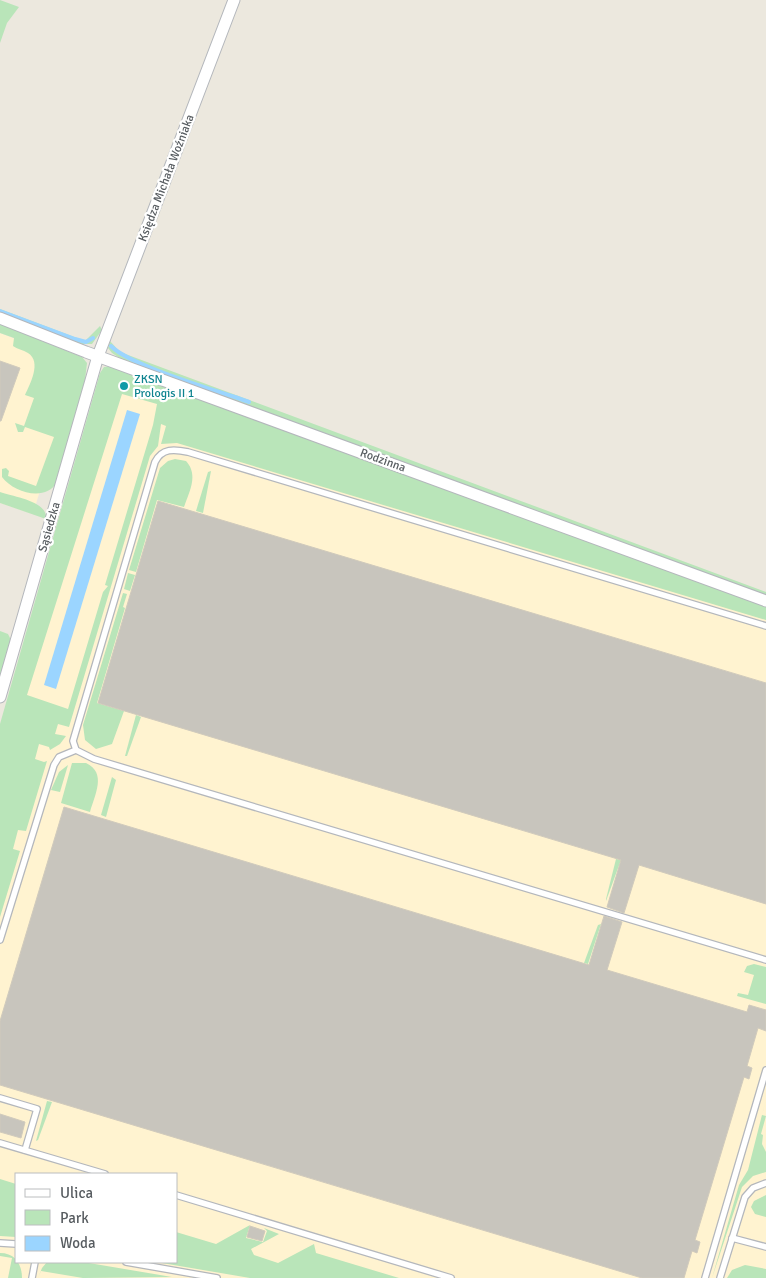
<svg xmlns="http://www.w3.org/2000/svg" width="766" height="1278" font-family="Signika,sans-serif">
<rect width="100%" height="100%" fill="#ece8de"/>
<g fill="#fff3d0" fill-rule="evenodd">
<path d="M0 333 78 363 33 514 0 503Z"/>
<path d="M136 385 766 615V1278H0V770L121 387 133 392ZM16 1174H176V1262H16Z"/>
</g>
<g fill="#b9e5b9" fill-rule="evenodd">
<path d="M0 0 19 7 7 23 0 43Z"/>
<path d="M0 309 85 341 100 326 102 330 92 344H81L0 314Z"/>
<path d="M0 324 82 357 87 363 85 380 57 482C46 502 14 493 2 477V469L6 468 9 471 8 476 36 486 54 437 25 427 23 432H18L15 423 24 426 34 398 25 395C30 384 42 362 28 353 23 350 17 349 13 346L14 338 0 333Z"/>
<path d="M110 341 120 352 766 592V597L121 359 112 353 108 348Z"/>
<path d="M111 366 766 606V620L177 443 161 444 166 426 161 424 158 446 150 456 69 727 58 724 55 734 66 736 60 744 50 750 49 747 39 744 35 759 44 762 47 761 26 831 18 830 13 849 20 851 0 917V724L100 373 104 367ZM122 394 157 404 153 425 105 585 108 586 103 592 68 709 27 695Z"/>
<path d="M175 459 186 461C199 475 189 492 184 507L157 500 136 572 129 570 160 468 168 461Z"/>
<path d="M211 471 203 513 196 511 208 472Z"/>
<path d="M0 492C14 497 48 501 46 519L0 503Z"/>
<path d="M128 573 135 575 130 591 124 589Z"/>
<path d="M123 593 127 594 123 607 125 608 97 703 124 711 112 744 96 749 85 740 83 725Z"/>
<path d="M0 631 8 634 11 640 0 679Z"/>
<path d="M136 715 141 717 127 756H125Z"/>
<path d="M72 763H86C107 773 95 794 90 812L61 803Z"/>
<path d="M68 765 60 792 51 790 59 772Z"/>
<path d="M112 777 116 780 106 817 101 815Z"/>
<path d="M616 859 621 860 606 901V899Z"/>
<path d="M601 924 588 964 584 963 598 925Z"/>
<path d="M754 964 766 967V1004L737 996 738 993 748 995 754 975 744 972 747 966Z"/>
<path d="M766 1099 762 1115 766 1116 761 1134 763 1135 762 1144 766 1152V1172L753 1176 742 1187 712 1278 739 1185 748 1170Z"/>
<path d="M47 1101 52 1102 38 1140 36 1141Z"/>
<path d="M0 1179 16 1184V1237L0 1236Z"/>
<path d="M766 1195V1217L755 1214 751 1207 754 1201Z"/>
<path d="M250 1225 246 1238 263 1242 267 1231 264 1228 279 1234 251 1249 254 1255 278 1263 314 1244 316 1253 399 1278H250L156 1262H176V1232L216 1244Z"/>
<path d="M0 1253C15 1253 22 1264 22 1278H8L12 1258 0 1256Z"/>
<path d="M47 1262H83L172 1277 83 1278 41 1271 38 1278 42 1268Z"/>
<path d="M745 1265 766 1269V1278H727L732 1270Z"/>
</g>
<path fill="#9bd5ff" d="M127 410 140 414 56 689 44 685Z"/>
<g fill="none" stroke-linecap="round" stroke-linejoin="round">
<g stroke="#9bd5ff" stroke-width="4">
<path d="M0 311 75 339 86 342 93 338"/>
<path d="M111 346C130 366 219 391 249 402"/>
</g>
</g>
<g fill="#c8c5bd" stroke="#d0cabc">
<path d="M0 361 20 368 1 421H0Z"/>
<path d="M158 501 766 683V904L639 865 624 913 607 907 621 860 98 703Z"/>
<path d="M64 807 589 965 604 916 622 922 607 970 747 1012 749 1005 766 1010V1031L758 1028 747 1066 752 1068 749 1079 744 1077 695 1240 700 1242 697 1253 692 1251 684 1278H642L0 1085V1021Z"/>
<path d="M0 1114 25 1122 21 1138 0 1132Z"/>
<path d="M250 1226 265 1231 262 1241 247 1237Z"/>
</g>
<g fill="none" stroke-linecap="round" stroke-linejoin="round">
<g stroke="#b4b7bc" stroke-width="8">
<g id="service">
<path d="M766 626 188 452C174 449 162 448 155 462L73 741 76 750 94 759 766 960"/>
<path d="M0 940 54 765 59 757 76 750"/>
<path d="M0 1098 37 1109 25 1150"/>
<path d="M0 1143 105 1174"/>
<path d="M176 1195 451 1278"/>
<path d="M732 1238 766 1247"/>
<path d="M0 1243 16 1244"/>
<path d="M126 1262 217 1278"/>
<path d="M32 1278 35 1262"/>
<path d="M705 1278 766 1070"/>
<path d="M720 1278 745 1197 753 1188 766 1183"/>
</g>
</g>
<g stroke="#b4b7bc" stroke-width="13">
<g id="minor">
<path d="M0 318 86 352 766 601"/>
<path d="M0 697 98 356 234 0"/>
</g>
</g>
<use href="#service" stroke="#fff" stroke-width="5.5"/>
<use href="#minor" stroke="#fff" stroke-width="11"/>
</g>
<circle fill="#0f9aa8" stroke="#fff" stroke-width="2" cx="124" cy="386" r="5"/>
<g text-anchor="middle" stroke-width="4.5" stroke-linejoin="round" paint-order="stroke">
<g font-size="12" fill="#575c60" stroke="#fff">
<text transform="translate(166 178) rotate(-69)" y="4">Księdza Michała Woźniaka</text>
<text transform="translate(383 460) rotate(20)" y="4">Rodzinna</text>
<text transform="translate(49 527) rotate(-74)" y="4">Sąsiedzka</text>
</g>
<g font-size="12" fill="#0d838f" stroke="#fff" text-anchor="start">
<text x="134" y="383">ZKSN<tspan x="134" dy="14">Prologis II 1</tspan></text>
</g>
</g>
<rect x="15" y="1173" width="162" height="90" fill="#ffffff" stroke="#bcbebf"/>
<rect x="25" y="1189" width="25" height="8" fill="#ffffff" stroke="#bcbebf"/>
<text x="60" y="1198" font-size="15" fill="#575c60">Ulica</text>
<rect x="25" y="1210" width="25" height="15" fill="#b9e5b9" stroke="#bcbebf"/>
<text x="60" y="1223" font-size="15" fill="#575c60">Park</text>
<rect x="25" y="1236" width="25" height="15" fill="#9bd5ff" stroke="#bcbebf"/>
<text x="60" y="1248" font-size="15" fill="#575c60">Woda</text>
</svg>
